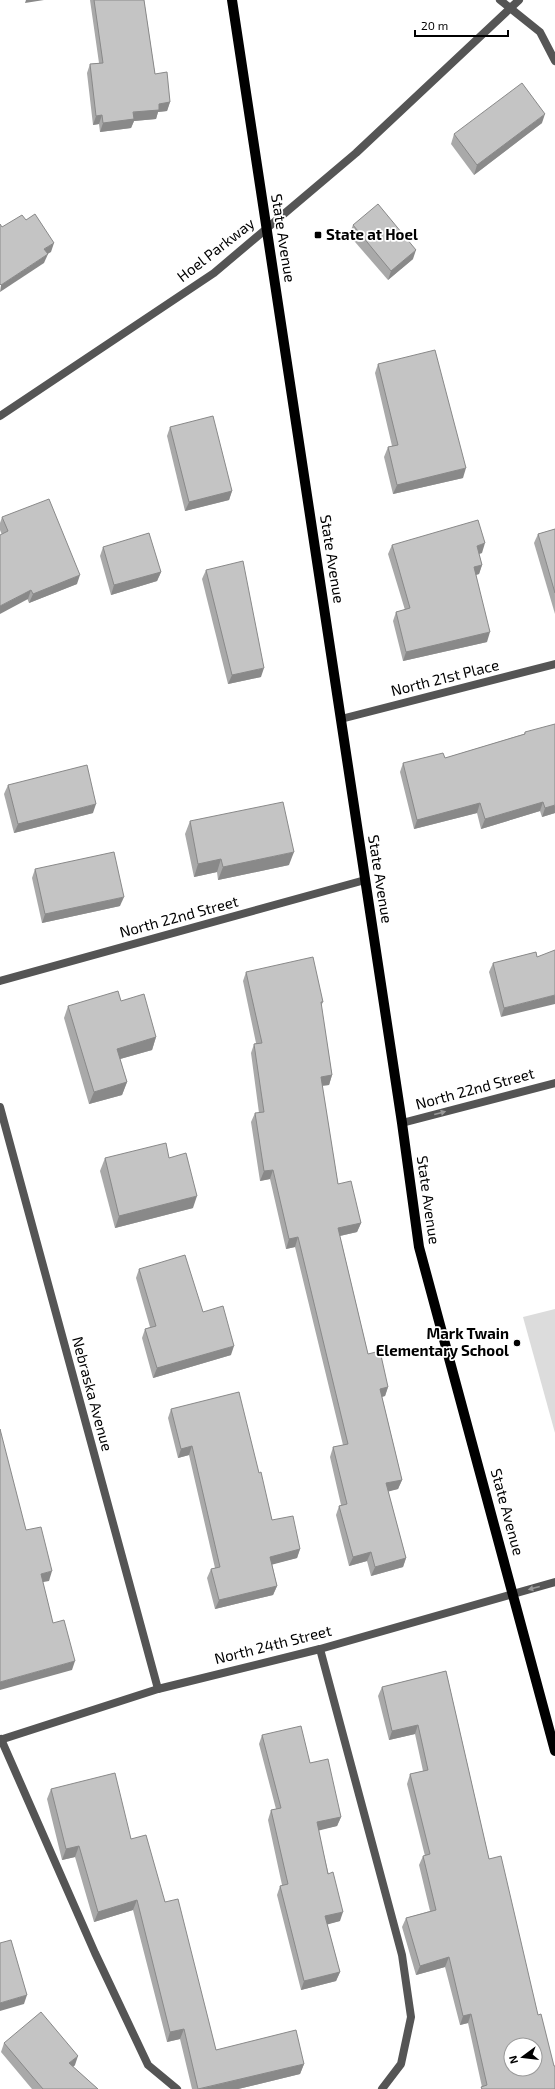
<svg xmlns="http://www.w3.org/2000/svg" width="555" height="2089" font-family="'Exo 2',sans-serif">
<rect width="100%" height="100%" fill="#fff"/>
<path fill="#dcdcdc" d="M555 1309V1433L523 1317Z"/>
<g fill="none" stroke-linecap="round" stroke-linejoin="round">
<g stroke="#555" stroke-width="8">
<path d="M500 0 540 32 555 61"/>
<path d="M320 1649 402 1955 411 2017 401 2064 382 2089"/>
<path d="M1 1739 95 1953 148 2065 177 2089"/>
</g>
<g stroke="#555" stroke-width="8">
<path d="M0 416 214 273 356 153 519 0"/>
<path d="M341 719 555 664"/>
<path d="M0 981 365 880"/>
<path d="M0 1107 158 1689"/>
<path d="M402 1123 555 1083"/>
<path d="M0 1740 158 1689 320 1649 555 1582"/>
</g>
<path stroke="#000" stroke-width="10" d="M232 0 402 1123 419 1247 555 1751"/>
</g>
<g fill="#a9a9a9">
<path d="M90 0H144L155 74 170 102 167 111 158 112 156 119 134 121 131 128 100 132 99 124 93 125 87 73 90 64 99 63Z"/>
<path d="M542 123 474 175 451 144 454 134Z"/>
<path d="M353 225 413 259 388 280 349 235Z"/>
<path d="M378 364 463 478 393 494 384 457 388 447 392 446 375 373Z"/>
<path d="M170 427 232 491 229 500 185 511 167 436Z"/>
<path d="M2 517 77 584 29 603 0 530V523Z"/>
<path d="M555 529V614L534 543 538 534Z"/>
<path d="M392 545 482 553 479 554 482 565 479 574 476 575 487 642 403 661 393 621 396 612 405 610 388 554Z"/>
<path d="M103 547 161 572 157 581 111 595 100 556Z"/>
<path d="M206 570 261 677 228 684 202 579Z"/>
<path d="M525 732 555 813 542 817 540 811 481 829 477 813 414 829 400 772 403 763 445 758 524 734Z"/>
<path d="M8 785 93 813 14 833 4 794Z"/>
<path d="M190 821 289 865 218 880 217 872 194 877 185 834Z"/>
<path d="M35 869 120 906 42 923 32 878Z"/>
<path d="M536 952 501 1017 489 972 493 963Z"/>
<path d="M246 972 323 1002 321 1006 332 1075 329 1085 322 1086 338 1184 361 1223 357 1232 340 1236 368 1354 388 1387 385 1396 382 1397 402 1480 398 1489 388 1491 406 1558 403 1567 371 1576 367 1561 349 1566 336 1515 339 1506 341 1505 330 1457 333 1447 343 1445 295 1247 286 1249 270 1179 260 1181 251 1122 255 1113H259L251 1053 254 1044 256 1043 243 981Z"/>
<path d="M68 1006 156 1037 152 1050 120 1059 127 1082 122 1095 89 1104 64 1018Z"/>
<path d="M105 1158H169L193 1208 115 1228 100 1171Z"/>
<path d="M139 1269 203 1312 231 1355 153 1378 142 1338 145 1329 150 1327 136 1278Z"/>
<path d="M171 1409 259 1473 272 1520 300 1549 297 1558 272 1564 277 1586 273 1595 215 1609 207 1578 211 1569 215 1568 189 1455 178 1458 168 1418Z"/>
<path d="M446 1671 489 1859 555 2089H481L482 2087 468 2023 460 2025 445 1967 416 1975 402 1927 406 1918 430 1911 419 1865 423 1856H425L407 1784 410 1774 423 1771 415 1734 389 1740 378 1696 382 1687Z"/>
<path d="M262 1735 310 1763 341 1817 337 1826 318 1830 340 1921 327 1924 340 1972 336 1981 301 1990 277 1895 280 1886 282 1885 268 1820 271 1810 276 1809 259 1744Z"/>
<path d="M51 1789 131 1839 165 1902 216 2050 304 2064 300 2074 238 2089H192L180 2039 167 2042 133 1910 94 1922 75 1857 62 1860 47 1799Z"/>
<path d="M4 2043 75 2065 73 2067 98 2089H32L1 2052Z"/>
</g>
<g fill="#898989">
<path d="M26 0H44L25 3Z"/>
<path d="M170 102 167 111 158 112 156 119 134 121 131 128 100 132 103 123 159 104Z"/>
<path d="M545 114 542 123 474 175 477 165Z"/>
<path d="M102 115 99 124 93 125 96 116Z"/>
<path d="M54 243 51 252 41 258 44 249Z"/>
<path d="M416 250 413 259 388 280 391 271Z"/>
<path d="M48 254 44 263 0 292 1 285Z"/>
<path d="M466 468 463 478 393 494 397 485Z"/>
<path d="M232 491 229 500 185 511 189 502Z"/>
<path d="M485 543 482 553 474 555 477 546Z"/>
<path d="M482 565 479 574 471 576 474 567Z"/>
<path d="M161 572 157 581 111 595 114 585Z"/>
<path d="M80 575 77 584 29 603 33 594Z"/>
<path d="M31 590 28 599 0 614V606Z"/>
<path d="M490 632 487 642 403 661 406 652Z"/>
<path d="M264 668 261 677 228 684 232 675Z"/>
<path d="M543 802 540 811 481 829 485 819Z"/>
<path d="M480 803 477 813 414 829 417 820Z"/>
<path d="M96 804 93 813 14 833 18 824Z"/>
<path d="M555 805V813L542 817 545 808Z"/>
<path d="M294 852 289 865 218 880 223 867Z"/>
<path d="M221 859 217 872 194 877 198 864Z"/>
<path d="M124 897 120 906 42 923 45 914Z"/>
<path d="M555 995V1004L501 1017 504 1008Z"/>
<path d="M156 1037 152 1050 113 1061 117 1049Z"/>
<path d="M332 1075 329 1085 317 1086 321 1077Z"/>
<path d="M127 1082 122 1095 89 1104 94 1092Z"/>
<path d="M273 1170 270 1179 260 1181 264 1171Z"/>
<path d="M197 1196 193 1208 115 1228 119 1216Z"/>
<path d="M361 1223 357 1232 335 1237 338 1228Z"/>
<path d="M298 1237 295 1247 286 1249 289 1239Z"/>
<path d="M234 1346 231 1355 153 1378 157 1368Z"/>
<path d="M388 1387 385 1396 376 1398 380 1389Z"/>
<path d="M192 1446 189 1455 178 1458 181 1449Z"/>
<path d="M402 1480 398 1489 383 1493 386 1483Z"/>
<path d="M300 1549 297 1558 267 1566 270 1557Z"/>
<path d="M371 1552 367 1561 349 1566 353 1557Z"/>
<path d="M406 1558 403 1567 371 1576 375 1567Z"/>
<path d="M52 1571 49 1581 38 1583 41 1574Z"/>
<path d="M277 1586 273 1595 215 1609 219 1600Z"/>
<path d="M75 1661 72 1670 0 1690V1682Z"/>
<path d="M418 1725 415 1734 389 1740 392 1731Z"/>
<path d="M341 1817 337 1826 313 1832 317 1822Z"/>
<path d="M79 1846 75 1857 62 1860 66 1849Z"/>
<path d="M137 1900 133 1910 94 1922 98 1912Z"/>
<path d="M343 1912 340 1921 322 1926 325 1916Z"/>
<path d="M449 1957 445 1967 416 1975 420 1966Z"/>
<path d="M340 1972 336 1981 301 1990 304 1981Z"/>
<path d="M27 1995 24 2004 0 2011V2003Z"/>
<path d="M471 2014 468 2023 460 2025 463 2016Z"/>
<path d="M184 2029 180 2039 167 2042 170 2032Z"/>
<path d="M78 2056 75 2065 66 2073 69 2063Z"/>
<path d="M304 2064 300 2074 238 2089H200Z"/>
</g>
<g fill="#c4c4c4" stroke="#898989" fill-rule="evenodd">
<path d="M94 0H144L155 74 167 72 170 102 159 104V110L133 112 134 119 103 123 102 115 96 116 90 64 103 63Z"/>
<path d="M522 83 545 114 477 165 454 134Z"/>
<path d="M378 204 416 250 391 271 353 225Z"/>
<path d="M35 214 54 243 44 249 48 254 1 285 0 284V224L2 227 22 215 26 220Z"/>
<path d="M435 350 466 468 397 485 388 447 398 445 378 364Z"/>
<path d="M213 416 232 491 189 502 170 427Z"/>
<path d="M49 499 80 575 33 594 31 590 0 606V535L8 531 2 517Z"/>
<path d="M478 520 485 543 477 546 482 565 474 567 490 632 406 652 396 612 410 608 392 545Z"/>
<path d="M555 529V593L538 534Z"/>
<path d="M149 533 161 572 114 585 103 547Z"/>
<path d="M243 561 264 668 232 675 206 570Z"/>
<path d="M555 724V805L545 808 543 802 485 819 480 803 417 820 403 763 443 753 445 758 525 734V732Z"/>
<path d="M87 765 96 804 18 824 8 785Z"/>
<path d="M283 802 294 852 223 867 221 859 198 864 190 821Z"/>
<path d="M114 852 124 897 45 914 35 869Z"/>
<path d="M555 950V995L504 1008 493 963 536 952 537 957Z"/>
<path d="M313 957 323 1002H321L332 1075 321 1077 338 1184 351 1181 361 1223 338 1228 368 1354 380 1351 388 1387 380 1389 402 1480 386 1483 406 1558 375 1567 371 1552 353 1557 339 1506 347 1504 333 1447 348 1444 298 1237 289 1239 273 1170 264 1171 255 1113 264 1112 254 1044 262 1043 246 972Z"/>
<path d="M118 991 121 1001 144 994 156 1037 117 1049 127 1082 94 1092 68 1006Z"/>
<path d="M166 1143 169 1158 186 1153 197 1196 119 1216 105 1158Z"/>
<path d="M185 1255 203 1312 223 1306 234 1346 157 1368 145 1329 156 1326 139 1269Z"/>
<path d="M239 1392 259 1473 261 1472 272 1520 293 1516 300 1549 270 1557 277 1586 219 1600 211 1569 220 1567 192 1446 181 1449 171 1409Z"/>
<path d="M0 1429 26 1530 41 1527 52 1571 41 1574 53 1623 64 1620 75 1661 0 1682Z"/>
<path d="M446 1671 489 1859 501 1856 538 2015 541 2014 554 2066H555V2089H482L481 2087 487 2085 471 2014 463 2016 449 1957 420 1966 406 1918 436 1910 423 1856 430 1854 410 1774 428 1770 418 1725 392 1731 382 1687ZM511 2045H535V2069H511Z"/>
<path d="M301 1726 310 1763 328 1759 341 1817 317 1822 328 1874 333 1872 343 1912 325 1916 340 1972 304 1981 280 1886 288 1884 271 1810 281 1808 262 1735Z"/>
<path d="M115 1773 131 1839 146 1835 165 1902 178 1899 216 2050 296 2030 304 2064 198 2089 184 2029 170 2032 137 1900 98 1912 79 1846 66 1849 51 1789Z"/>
<path d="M11 1940 27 1995 0 2003V1943Z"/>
<path d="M41 2012 78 2056 69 2063 98 2089H43L4 2043Z"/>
</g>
<defs><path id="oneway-solid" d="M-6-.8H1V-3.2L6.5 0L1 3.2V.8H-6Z"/></defs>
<g fill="#999">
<use href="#oneway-solid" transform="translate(440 1113) rotate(-15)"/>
<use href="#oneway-solid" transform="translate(534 1588) rotate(165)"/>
</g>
<g fill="#000" stroke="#fff" stroke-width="1.5">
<rect x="314" y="231" width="8" height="8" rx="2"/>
<circle cx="517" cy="1343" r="4"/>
</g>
<g text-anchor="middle" stroke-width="3.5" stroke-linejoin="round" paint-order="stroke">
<g font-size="15" font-weight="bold" fill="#000" stroke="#fff" text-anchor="start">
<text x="326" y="240">State at Hoel</text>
<text x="509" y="1339" text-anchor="end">Mark Twain<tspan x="509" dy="17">Elementary School</tspan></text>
</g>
<g font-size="15" fill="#000" stroke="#fff">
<text transform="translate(283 238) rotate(81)" y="5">State Avenue</text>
<text transform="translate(216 250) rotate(-38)" y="5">Hoel Parkway</text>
<text transform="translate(332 559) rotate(81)" y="5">State Avenue</text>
<text transform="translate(445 678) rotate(-14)" y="5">North 21st Place</text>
<text transform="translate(380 879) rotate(81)" y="5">State Avenue</text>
<text transform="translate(179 917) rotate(-15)" y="5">North 22nd Street</text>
<text transform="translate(475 1089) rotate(-15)" y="5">North 22nd Street</text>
<text transform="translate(428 1200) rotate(82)" y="5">State Avenue</text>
<text transform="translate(92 1394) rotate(75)" y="5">Nebraska Avenue</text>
<text transform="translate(507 1512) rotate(75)" y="5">State Avenue</text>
<text transform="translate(273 1645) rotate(-14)" y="5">North 24th Street</text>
</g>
</g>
<g transform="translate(523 2057) rotate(255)"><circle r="19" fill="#ffffff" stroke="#999999"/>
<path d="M0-3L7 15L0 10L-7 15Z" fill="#000000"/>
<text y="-6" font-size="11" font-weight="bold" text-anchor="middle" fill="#000000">N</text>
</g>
<path d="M415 30v6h93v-6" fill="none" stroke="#000000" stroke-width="2"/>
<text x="421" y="30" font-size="12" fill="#000000" stroke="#ffffff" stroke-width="3" paint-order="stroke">20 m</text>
</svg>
